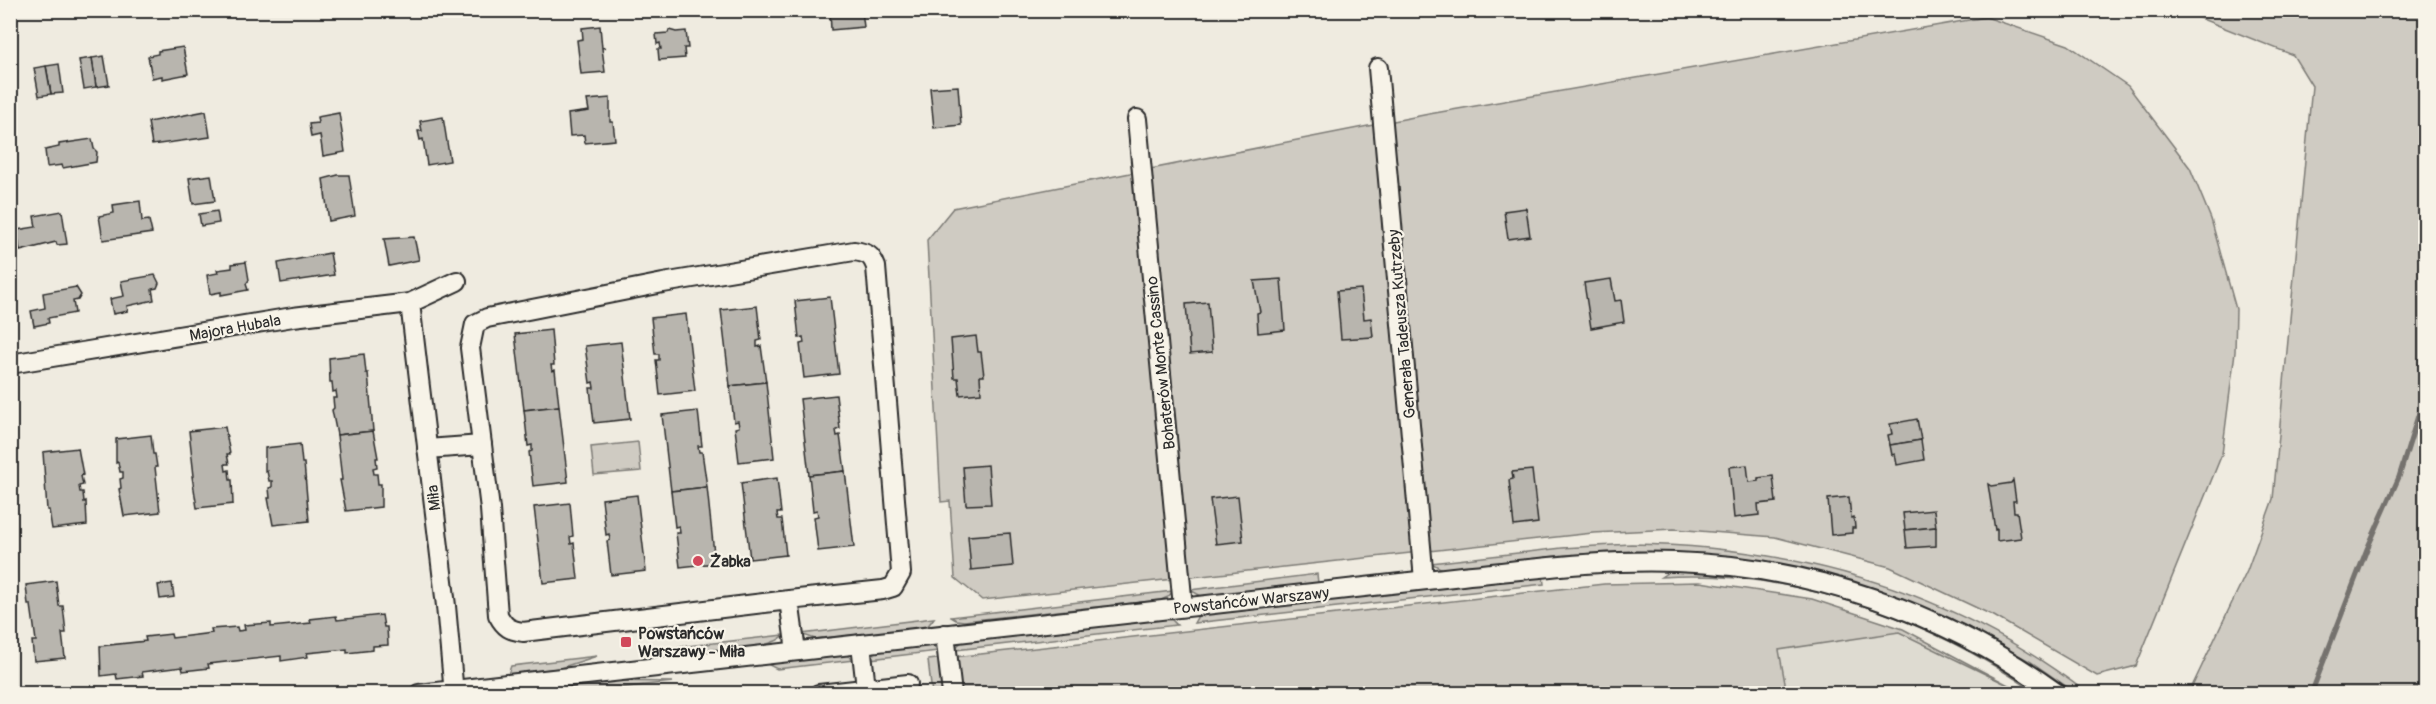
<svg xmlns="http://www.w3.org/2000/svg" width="2436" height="704" font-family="Pangolin,sans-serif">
<rect width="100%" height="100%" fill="#efebe0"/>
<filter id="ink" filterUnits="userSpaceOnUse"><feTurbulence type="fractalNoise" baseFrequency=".0167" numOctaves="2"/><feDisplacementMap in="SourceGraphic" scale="12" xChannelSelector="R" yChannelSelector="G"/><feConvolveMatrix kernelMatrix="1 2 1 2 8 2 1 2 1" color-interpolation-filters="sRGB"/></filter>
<g filter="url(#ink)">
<path fill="#dedbd1" d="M1899 632 2014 688 2021 693H1787L1779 650Z"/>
<g fill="#cfcbc2" stroke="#7d7b76" stroke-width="1.5">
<path d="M2182 11H2425V693H2189L2247 571 2273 499 2312 86 2293 55Z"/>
<path d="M1986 17 2068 45 2128 86 2190 168 2211 219 2236 309 2235 352 2222 454 2136 666 2097 676 1994 616 1890 567 1775 537 1674 529 1593 533 982 600 955 578 950 501 941 502 927 240 953 208 1429 114Z"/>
<path d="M638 442 641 471 594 475 591 447Z"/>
<path d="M1631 544C1798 546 1953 590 2087 693H2076L2031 662 1950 618 1874 588 1793 566 1717 555 1633 551 1565 555 1442 569 1431 563 1562 548Z"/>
<path d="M1670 571C1804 578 1931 617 2043 693H2036C1930 619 1792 568 1661 577Z"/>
<path d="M1317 574 1318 583 1201 596 1190 590Z"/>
<path d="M1543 576 1544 584 1194 623 1198 616 1203 615Z"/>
<path d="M1700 582 1812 599 1903 629 2014 688 1899 632 1779 650 1787 694H932L928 660 1604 584Z"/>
<path d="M1173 591 1168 597 1161 600 964 621 956 620 951 617Z"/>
<path d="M934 618 927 627 815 639 801 634Z"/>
<path d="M1165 619 1172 620 1177 625 955 650 958 645 964 641Z"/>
<path d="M784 635C769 654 686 649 661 649Z"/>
<path d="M927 644 934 647 938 651 870 659 876 651Z"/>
<path d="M845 654 854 660 777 669 769 665 778 662Z"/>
<path d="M597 656 560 668 508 674 511 666Z"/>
<path d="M614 681 673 682 572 693H510Z"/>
</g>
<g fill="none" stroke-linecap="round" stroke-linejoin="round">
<path stroke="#74726e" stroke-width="5" d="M2311 694 2367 549 2399 477 2426 390"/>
</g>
<g fill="#b8b5ae" stroke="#2b2b2b" stroke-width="1.5">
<path d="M830 10 862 11 864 27 831 30Z"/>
<path d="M600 26 602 48 606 47 602 48 605 72 581 74 577 40 583 39 582 28Z"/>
<path d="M669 30 676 32 686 31 688 48H684L685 58 659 60 658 49H661L660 43 657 44 656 34 668 33Z"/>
<path d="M183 47 188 74 162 79V76L152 78 148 56 158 54V51Z"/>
<path d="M104 56 109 85 96 87 92 58Z"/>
<path d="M92 58 96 87 84 89 79 60Z"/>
<path d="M59 64 63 93 51 94 46 66Z"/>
<path d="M46 66 51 94 39 96 34 68Z"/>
<path d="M958 86 961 125 934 128 930 88Z"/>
<path d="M610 98V122H613L615 140 585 143 584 135 570 136 568 114 589 111 587 100Z"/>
<path d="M206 111 210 137 152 145 148 122Z"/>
<path d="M339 113 345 152 323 156 320 135 311 137 309 124 318 123 317 117Z"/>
<path d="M443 117 450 161 427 165 423 139 420 140 418 131H422L420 121Z"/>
<path d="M92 139 94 149 97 152 96 162 63 168 62 165 47 167 45 150 59 147V144Z"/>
<path d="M211 175 215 201 193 204 189 178Z"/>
<path d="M338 175H349L355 216 329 221 323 179Z"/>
<path d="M140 201 142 221 149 220 152 233 103 240 99 216 114 213 113 205Z"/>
<path d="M1526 208 1530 236 1508 239 1504 211Z"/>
<path d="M62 211 67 244 57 245 56 242 20 251 17 230 36 227 34 216Z"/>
<path d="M217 211 219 223 201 226 199 214Z"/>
<path d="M414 237 419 260 389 266 384 239Z"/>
<path d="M330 253 334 275 281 283 278 263Z"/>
<path d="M246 262 249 280 246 284 248 290 221 295V292L210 294 207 275 218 273 217 270 232 268V264Z"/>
<path d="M155 275 159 283 157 288 152 289 154 300 127 306 128 311 113 314 110 299 124 296 121 281Z"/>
<path d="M1281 279 1285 330 1258 333 1257 313 1260 312 1254 281Z"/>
<path d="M1611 279 1615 301 1621 300 1624 322 1591 328 1584 283Z"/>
<path d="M76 287 81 295 78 300 73 301 75 313 48 318 49 323 34 326 31 311 45 308 43 293Z"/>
<path d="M1361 289 1364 319 1371 318 1373 337 1341 339 1337 291Z"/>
<path d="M830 297 839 374 804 378 800 344 804 343 803 337 799 338 795 301Z"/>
<path d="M1208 302 1212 352 1190 354 1186 304Z"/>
<path d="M757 306 761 340 757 341V347L761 346 766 382 730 386 721 310Z"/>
<path d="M686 314 695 391 660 395 656 360H659V354H655L651 318Z"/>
<path d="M551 330 554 365H551L552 371 555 370 559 406 524 410 515 334Z"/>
<path d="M976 336 978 352H981L984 376H980L981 393 960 395 958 378H954L951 339Z"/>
<path d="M621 342 630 419 594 423 590 388H594L593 382 590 383 585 346Z"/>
<path d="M364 354 366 373H368L373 431 337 435 332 410 334 408 333 398H337L336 391 333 392 332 382H330L329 358Z"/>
<path d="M766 382 774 458 739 462 735 428 739 427 738 421 734 422 730 386Z"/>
<path d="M836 395 840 429 836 430 837 436 840 435 845 471 809 475 800 399Z"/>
<path d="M559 406 568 482 533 486 529 452 532 451V445L528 446 524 410Z"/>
<path d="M698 411 702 446H698L699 452H702L707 487 671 491 662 415Z"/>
<path d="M1917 419 1921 440 1890 445 1888 435 1892 434 1890 424Z"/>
<path d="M225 427 230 454H227L229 464H225L226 471 229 470 230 480H232L233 504 197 508 192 476H194L189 431Z"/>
<path d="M373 431 378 458H376L377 467 373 468 374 474H377L378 484H381V507L346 511 340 480H342L337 435Z"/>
<path d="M151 435 153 454H155L157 467H155L160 512 124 516 119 489 121 488 120 479 123 478V472H120L118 462 116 463V439Z"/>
<path d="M1921 440 1924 460 1897 465 1895 454 1892 455 1890 445Z"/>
<path d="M300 444 302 463H304L309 521 273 525 268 498H270L269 488 272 487V481H269L267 471 265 472V448Z"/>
<path d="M78 448 83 475 81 476 83 485 79 486 80 492H83L84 502 86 501 87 525 52 529 49 510H47L43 452Z"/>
<path d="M988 465 991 504 966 505 963 467Z"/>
<path d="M1747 465 1749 482 1758 481V478L1773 476 1776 502 1758 504 1759 515 1734 518 1729 467Z"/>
<path d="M1532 470 1538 523 1514 526 1509 480 1513 479 1512 472Z"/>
<path d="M845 471 854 547 818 551 814 517 818 516 817 510 813 511 809 475Z"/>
<path d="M777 478 781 513H777L778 519H782L786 555 750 559 741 483Z"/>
<path d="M2013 480 2016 501H2013L2014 512H2017L2021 538 1997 541V529L1995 530 1988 484 1991 486 2011 483Z"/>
<path d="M707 487 715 563 680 567 676 533H680L679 526 675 527 671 491Z"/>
<path d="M637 495 646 571 611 575 607 541 610 540 609 534 606 535 602 499Z"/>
<path d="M1238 496 1243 541 1216 544 1210 499Z"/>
<path d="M1849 497 1851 518 1854 517 1855 528H1852V533L1831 535 1828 499Z"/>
<path d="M570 503 573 536 570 537 571 544 574 543 578 579 543 583 534 507Z"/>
<path d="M1934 510 1936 527 1905 530 1903 513Z"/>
<path d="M1936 527V546L1907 548 1905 530Z"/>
<path d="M1010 533 1013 566 971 570 968 536Z"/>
<path d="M56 581 59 606H63L66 633H62L65 658 34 661 32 641H36L31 605H28L26 585Z"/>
<path d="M172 583 174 597 160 599 158 585Z"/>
<path d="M382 615 384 627H387L388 645 373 646V650L347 653V649L307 653 308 657 281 661V656L208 664 209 668 183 671 182 667 142 672 143 676 117 679 116 674 101 676 100 646 146 641 145 637 171 634 172 638 212 633 211 629 237 627 238 631 245 630 244 625 271 623V627L311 623 310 619 336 616 337 620Z"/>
</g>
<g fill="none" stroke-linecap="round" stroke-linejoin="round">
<g stroke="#2b2b2b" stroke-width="22">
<g id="minor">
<path d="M1378 68 1424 580"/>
<path d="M1137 119 1183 607"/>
<path d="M410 303 446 606 454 694"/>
<path d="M10 364 293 317 410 303 457 281"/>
<path d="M427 449 482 445"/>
<path d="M789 600 883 590 893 587 901 573 876 267C871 254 867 253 854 251L663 283 487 318 475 324 470 348 490 509 498 615C505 628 510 630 523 632L789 600 796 651"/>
<path d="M945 634 952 694"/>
<path d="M861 644 866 688"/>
<path d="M419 694 1462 576C1533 569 1604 559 1676 562 1812 566 1948 614 2058 694"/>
<path d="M819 694 908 684"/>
</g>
</g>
<use href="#minor" stroke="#f7f3e8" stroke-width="18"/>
</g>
</g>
<g fill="#d1495b" stroke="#f7f3e8" stroke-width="2">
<circle cx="698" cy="561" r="6"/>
<rect x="620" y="636" width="12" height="12" rx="3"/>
</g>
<g text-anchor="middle" stroke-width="4.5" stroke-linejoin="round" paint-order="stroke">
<g font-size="16" fill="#2b2b2b" stroke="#f7f3e8">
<text transform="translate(1401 324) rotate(-95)" y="6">Generała Tadeusza Kutrzeby</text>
<text transform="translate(235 327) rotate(-10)" y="6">Majora Hubala</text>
<text transform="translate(1160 363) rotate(-96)" y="6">Bohaterów Monte Cassino</text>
<text transform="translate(433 498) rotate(-97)" y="6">Miła</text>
<text transform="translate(1251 600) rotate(-6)" y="6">Powstańców Warszawy</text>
</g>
<g font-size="16" font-weight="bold" fill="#2b2b2b" stroke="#f7f3e8" text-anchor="start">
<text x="710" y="567">Żabka</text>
<text x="638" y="639">Powstańców<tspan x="638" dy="18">Warszawy - Miła</tspan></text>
</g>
</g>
<rect width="2436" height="704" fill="none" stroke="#f7f3e8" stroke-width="36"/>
<rect x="18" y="18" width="2400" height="668" fill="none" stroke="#2b2b2b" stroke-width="2" filter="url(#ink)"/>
</svg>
